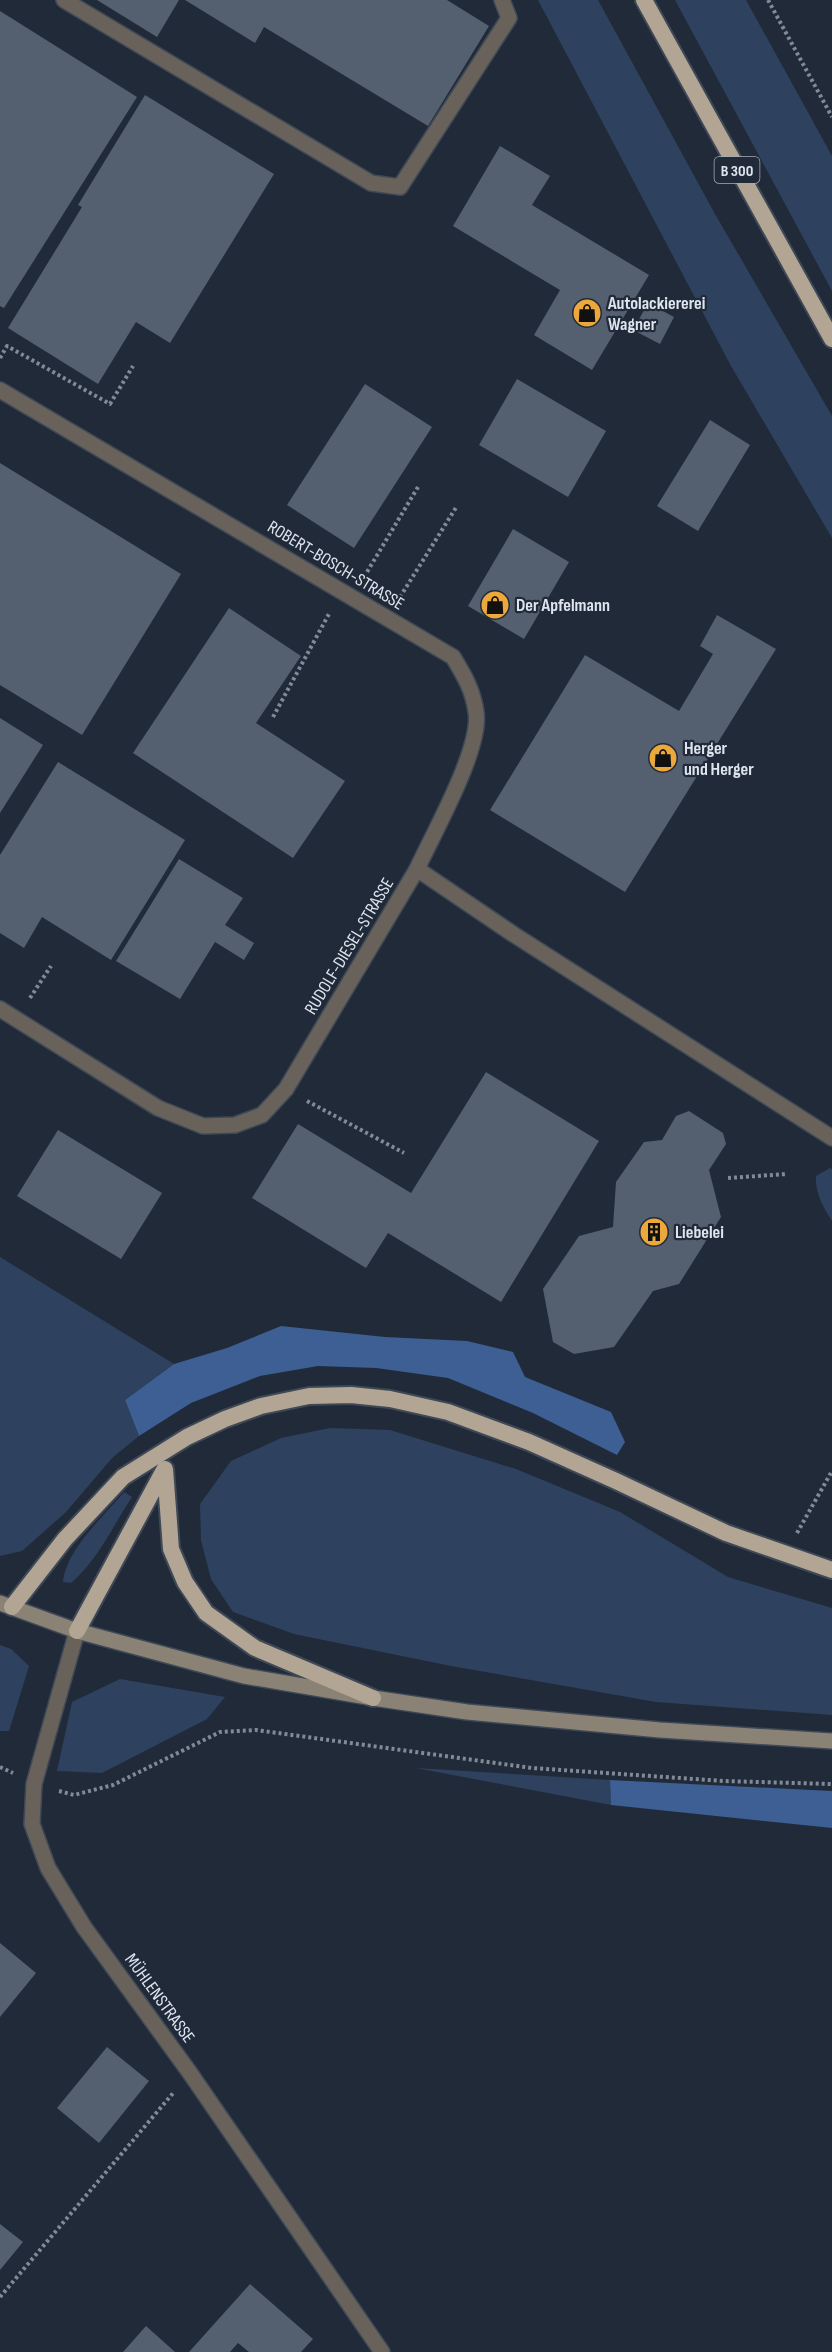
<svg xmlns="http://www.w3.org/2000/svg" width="832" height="2352" font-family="'Sofia Sans Condensed',sans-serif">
<rect width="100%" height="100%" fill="#202a39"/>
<g fill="#2e425f">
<path d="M538 0H598L715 214 832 416V538L731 366Z"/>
<path d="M675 0H746L832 156V291Z"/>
<path d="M830 1168 832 1169V1221C823 1207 815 1193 816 1176Z"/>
<path d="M0 1257 174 1364 125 1400 139 1436 112 1458 66 1512 22 1551 0 1556Z"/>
<path d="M330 1428 390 1430 516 1469 620 1512 728 1577 832 1608V1715L656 1702 451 1666 294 1634 233 1612 211 1579 201 1540 200 1504 231 1461 281 1438Z"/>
<path d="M124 1492 132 1497C113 1526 97 1561 71 1583L63 1582C66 1550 103 1517 124 1492Z"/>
<path d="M0 1645 11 1649 29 1666 9 1731H0Z"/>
<path d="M120 1679 225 1697 207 1719 102 1773 57 1771 72 1702Z"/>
<path d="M416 1768 610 1780 611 1805Z"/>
</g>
<g fill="#3d5f93">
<path d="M281 1326 385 1337 467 1341 513 1352 525 1377 611 1412 625 1442 617 1455 533 1413 448 1378 376 1368 318 1366 260 1376 191 1403 139 1436 125 1400 174 1364 227 1348Z"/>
<path d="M610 1780 832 1791V1828L611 1805Z"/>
</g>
<g fill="#545f70">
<path d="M97 0H179L157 37Z"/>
<path d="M185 0H447L489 26 428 126 264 27 255 43Z"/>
<path d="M0 11 137 97 4 308 0 306Z"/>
<path d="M145 95 274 174 170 343 136 322 98 384 8 328 82 207 78 205Z"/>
<path d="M500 146 550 176 532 205 649 275 592 370 534 335 560 290 453 226Z"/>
<path d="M648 303 674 317 660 344 633 330Z"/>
<path d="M517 379 606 431 568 497 479 445Z"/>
<path d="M365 384 432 427 354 548 287 505Z"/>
<path d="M710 420 750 445 698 531 657 506Z"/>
<path d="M0 463 181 574 82 735 0 685Z"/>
<path d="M513 529 569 562 524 639 468 606Z"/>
<path d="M229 608 301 656 256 723 345 781 293 858 133 753Z"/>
<path d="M717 615 776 649 625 892 490 810 585 655 679 711 713 654 700 646Z"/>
<path d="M0 718 43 745 0 813Z"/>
<path d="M58 762 185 840 111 960 42 917 24 948 0 933V855Z"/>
<path d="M179 859 243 898 225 925 254 943 244 960 215 942 180 999 116 961Z"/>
<path d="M486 1072 599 1141 501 1302 388 1233 366 1268 252 1198 298 1124 411 1193Z"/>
<path d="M689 1111 723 1133 726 1144 709 1170 721 1217 679 1284 653 1291 614 1347 574 1354 553 1342 543 1289 579 1236 613 1227 616 1182 644 1142 662 1140 676 1116Z"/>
<path d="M58 1130 162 1193 121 1259 17 1196Z"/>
<path d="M0 1943 36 1973 0 2017Z"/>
<path d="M107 2047 149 2081 99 2143 57 2108Z"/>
<path d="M0 2224 23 2242 0 2270Z"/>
<path d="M250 2284 313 2339 301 2352H249L238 2343 230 2352H189Z"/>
<path d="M146 2326 175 2352H123Z"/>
</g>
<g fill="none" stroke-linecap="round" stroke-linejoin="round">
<g stroke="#3e4856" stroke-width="18">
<path id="service" d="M64 0 371 183 400 187 509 18 502 0"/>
</g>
<g stroke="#3e4856" stroke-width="18">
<g id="minor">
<path d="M0 390 453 657C464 675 473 690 476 712 482 748 433 834 417 869"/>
<path d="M0 1009 158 1108 203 1126 235 1125 262 1115 286 1089 417 869 513 934 832 1138"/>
<path d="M77 1631 34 1784 32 1824 48 1868 84 1927 190 2073 382 2352"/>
</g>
</g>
<g stroke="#3e4856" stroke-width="18">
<path id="secondary" d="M0 1603 77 1631 244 1676 373 1698 467 1712 660 1730 832 1741"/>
</g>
<g stroke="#3e4856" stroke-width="20">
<g id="trunk">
<path d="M644 0 832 339"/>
<path d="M165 1469 171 1549 185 1582 206 1613 255 1648 373 1698"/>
<path d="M12 1607 65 1539 123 1477 187 1437 225 1419 261 1406 309 1396 351 1395 390 1399 448 1412 529 1442 616 1481 726 1533 832 1570"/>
<path d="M77 1631 164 1470"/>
</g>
</g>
<g stroke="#828a97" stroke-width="4" stroke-dasharray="3 3" stroke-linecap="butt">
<path d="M768 0 832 117"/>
<path d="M0 358 7 346 110 404 133 366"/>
<path d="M364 577 418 487"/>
<path d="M400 597 457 506"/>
<path d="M273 717 330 612"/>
<path d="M30 998 51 966"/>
<path d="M307 1101 404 1153"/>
<path d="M728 1178 787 1174"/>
<path d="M797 1533 832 1471"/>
<path d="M0 1767 13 1773"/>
<path d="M59 1791 74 1795 113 1785 220 1732 256 1730 532 1768 724 1781 832 1784"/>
<path d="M0 2297 174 2092"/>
</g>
<use href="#service" stroke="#68625b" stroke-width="15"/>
<use href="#minor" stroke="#68625b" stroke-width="15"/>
<use href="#secondary" stroke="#8b8276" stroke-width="15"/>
<use href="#trunk" stroke="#b2a594" stroke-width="16"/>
</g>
<defs>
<g id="shop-disc" transform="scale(1.5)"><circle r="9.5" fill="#eda83b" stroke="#202a39"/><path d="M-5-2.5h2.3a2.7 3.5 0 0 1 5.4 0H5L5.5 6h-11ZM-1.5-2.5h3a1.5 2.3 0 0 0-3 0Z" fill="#111"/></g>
<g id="building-disc" transform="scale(1.5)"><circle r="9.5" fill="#eda83b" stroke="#202a39"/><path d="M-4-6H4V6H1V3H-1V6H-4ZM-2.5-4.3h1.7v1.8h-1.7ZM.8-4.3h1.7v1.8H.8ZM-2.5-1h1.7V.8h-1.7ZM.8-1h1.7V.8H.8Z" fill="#111"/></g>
</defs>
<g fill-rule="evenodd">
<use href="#shop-disc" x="587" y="313"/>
<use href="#shop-disc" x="495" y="605"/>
<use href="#shop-disc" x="663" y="758"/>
<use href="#building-disc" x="654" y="1232"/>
</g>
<g text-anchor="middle" stroke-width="4.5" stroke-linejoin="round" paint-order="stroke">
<rect fill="#202a39" stroke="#a5adb8" stroke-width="1.5" x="714.5" y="157" width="45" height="26" rx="4.5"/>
<g font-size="16" font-weight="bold" fill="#dee5ef">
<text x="737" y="176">B 300</text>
</g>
<g font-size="18" font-weight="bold" fill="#dee5ef" stroke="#202a39" text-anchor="start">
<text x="608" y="309">Autolackiererei<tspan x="608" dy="21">Wagner</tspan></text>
<text x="516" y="611">Der Apfelmann</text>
<text x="684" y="754">Herger<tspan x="684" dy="21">und Herger</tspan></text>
<text x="675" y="1238">Liebelei</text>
</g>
<g font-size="18" fill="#dee5ef" stroke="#202a39">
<text transform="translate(336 565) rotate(31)" y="6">ROBERT-BOSCH-STRASSE</text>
<text transform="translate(349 946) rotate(-59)" y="6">RUDOLF-DIESEL-STRASSE</text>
<text transform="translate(160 1998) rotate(54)" y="6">MÜHLENSTRASSE</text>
</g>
</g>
</svg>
